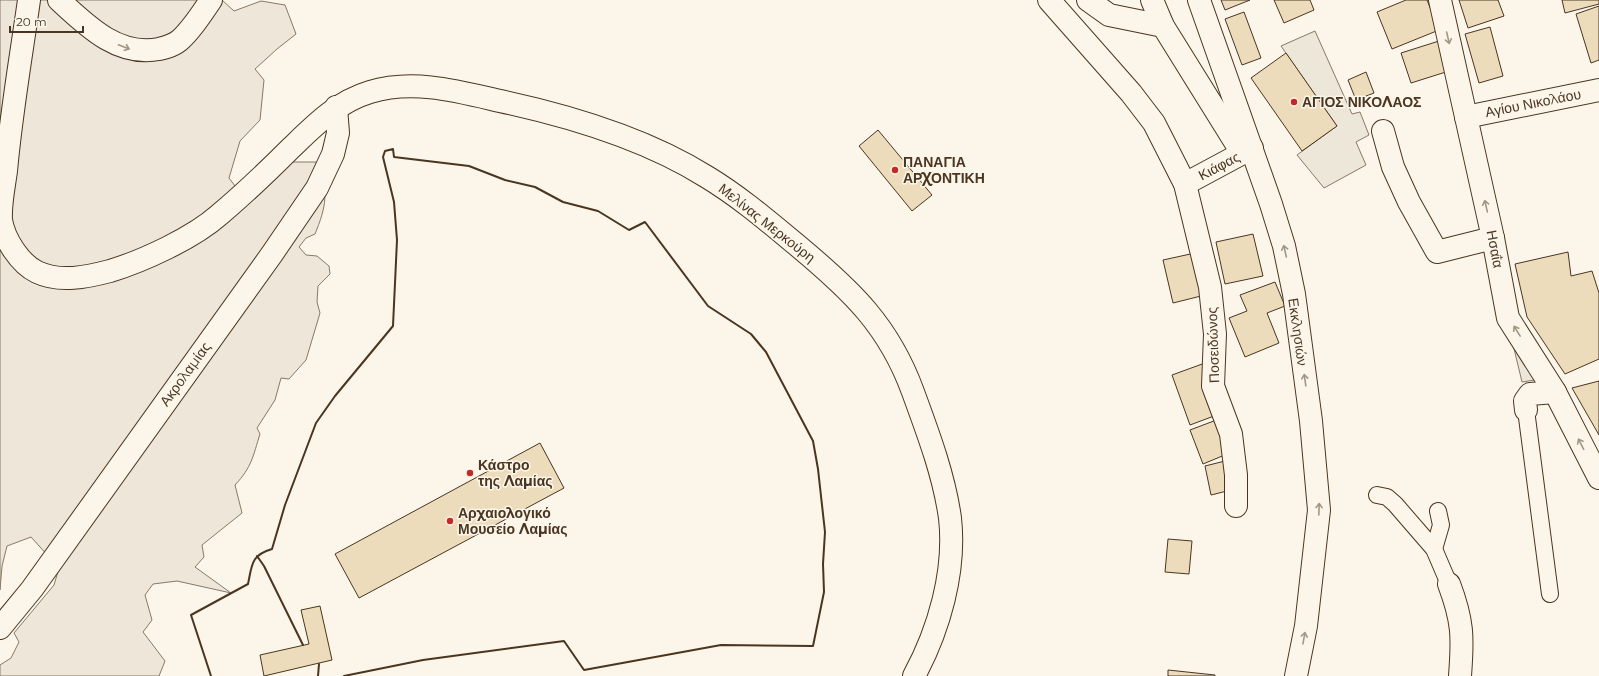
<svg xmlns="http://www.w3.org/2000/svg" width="1599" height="676" font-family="Montserrat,sans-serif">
<rect width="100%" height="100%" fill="#fbf6e9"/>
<g fill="#ede6d9" stroke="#887966">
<path d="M0 0H222L234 11 261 1 285 5 296 34 277 49 255 69 264 80 260 120 240 141 229 178 244 198 292 162H316C330 190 326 207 315 234L306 238 299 247 306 255 317 256 329 266 330 274 318 286 317 302 320 313 306 360 289 379 281 378 275 400 257 428 260 434C253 456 252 467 235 485L242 513 202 545 204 557 195 567 231 593 177 581 153 584 145 595 152 620 143 632 165 661 159 676H0V665L11 658 19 642 14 633 54 585 59 568 31 537 7 546 2 566 0 590Z"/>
<path d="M1511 336 1541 379 1522 382Z"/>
</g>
<path fill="#ede7d9" stroke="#887966" d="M1315 31 1352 114 1360 112 1369 135 1356 142 1366 165 1324 188 1297 155 1337 126 1281 46Z"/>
<g fill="#ecdcbc" stroke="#4a3520">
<path d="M1221 0H1250L1225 10Z"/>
<path d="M1274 0H1310L1314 10 1284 23Z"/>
<path d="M1406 0H1427L1439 30 1392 49 1377 12Z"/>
<path d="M1459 0H1498L1504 16 1468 28Z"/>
<path d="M1562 0H1599V4L1565 13Z"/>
<path d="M1599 6V60L1591 63 1576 14Z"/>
<path d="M1244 12 1261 58 1242 65 1225 19Z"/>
<path d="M1490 27 1503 76 1479 83 1465 34Z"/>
<path d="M1439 41 1449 71 1411 83 1401 53Z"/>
<path d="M1286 53 1337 126 1302 151 1251 78Z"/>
<path d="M1366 72 1374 93 1356 100 1348 80Z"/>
<path d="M878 130 932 195 912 211 859 146Z"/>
<path d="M1253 234 1263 276 1225 284 1216 242Z"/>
<path d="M1568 252 1571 276 1592 271 1599 293V359L1565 374 1527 317 1515 264Z"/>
<path d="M1195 253 1205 295 1173 303 1163 260Z"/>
<path d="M1275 282 1285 306 1267 313 1279 343 1245 357 1229 318 1247 311 1240 295Z"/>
<path d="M1205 363 1222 413 1190 425 1172 375Z"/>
<path d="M1599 381V435L1572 388Z"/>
<path d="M1219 419 1232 452 1203 464 1190 430Z"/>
<path d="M540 443 564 488 359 598 335 554Z"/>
<path d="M1225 461 1231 490 1211 495 1205 466Z"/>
<path d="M1168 539 1192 541 1189 574 1165 572Z"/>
<path d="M320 606 332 660 264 676 260 655 309 644 301 610Z"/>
<path d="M1168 670 1215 675V676H1168Z"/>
</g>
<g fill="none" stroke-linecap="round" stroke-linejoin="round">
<g stroke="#4a3520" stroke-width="18">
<g id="pedestrian">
<path d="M1526 410 1550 594"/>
<path d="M1377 495 1387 497 1395 504 1434 549 1449 584"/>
<path d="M1434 549 1441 525 1438 511"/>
</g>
</g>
<g stroke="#4a3520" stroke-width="24">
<g id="minor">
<path d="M29 0C21 57 11 114 6 171 4 186 0 204 1 220 4 239 20 264 37 272 60 283 87 277 110 271 143 261 193 238 219 215 244 194 268 171 291 148 315 125 337 102 370 92 413 79 457 91 500 101 570 116 645 138 707 177 740 197 769 222 798 246 852 291 889 326 913 392 928 433 944 475 950 518 956 571 939 630 914 676"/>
<path d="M59 0C87 26 118 57 159 49 167 47 175 45 181 39 193 28 202 13 211 0"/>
<path d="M1049 0 1131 93 1154 123 1185 184 1210 287 1215 334 1213 386 1231 434 1236 475V506"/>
<path d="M1088 0 1109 15 1163 26"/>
<path d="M1152 0 1163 26 1242 153"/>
<path d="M1199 0 1271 204 1284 246 1294 294 1311 421 1319 510 1306 626 1296 676"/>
<path d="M1440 0 1493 238 1508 318 1555 392 1599 478"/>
<path d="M1466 117 1599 90"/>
<path d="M1383 131 1393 167 1409 202 1437 252 1493 238"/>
<path d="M1185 184 1252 148"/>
<path d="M1526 410 1525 401 1530 394 1555 392"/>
<path d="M1449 584C1463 621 1463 637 1460 676"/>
<path d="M0 628 32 589 272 254 317 188 333 154 338 133 336 107"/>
</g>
</g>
<use href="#pedestrian" stroke="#fbf6e9" stroke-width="16"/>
<use href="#minor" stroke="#fbf6e9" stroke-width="22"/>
<g stroke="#4a3520" stroke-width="2">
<path d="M257 556 264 566 303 645"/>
<path d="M211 676 191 615 248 584C252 565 251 555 272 549L285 505 316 423 335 396 393 326 397 240 394 202 383 157 385 151 393 149 394 157 469 166 505 180 535 187 563 202 598 211 629 230 645 222 708 306 751 334 766 352 813 441 818 469 825 532 823 564 824 592 813 646 721 645 584 670 564 641 423 660 344 676"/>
<path d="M318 676 319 664"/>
</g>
</g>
<defs><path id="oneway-shaft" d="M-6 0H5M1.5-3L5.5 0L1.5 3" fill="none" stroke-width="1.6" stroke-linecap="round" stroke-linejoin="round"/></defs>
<g stroke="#a29684">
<use href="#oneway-shaft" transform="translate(1448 38) rotate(77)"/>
<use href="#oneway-shaft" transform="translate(124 47) rotate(21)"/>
<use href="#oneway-shaft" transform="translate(1486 206) rotate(-103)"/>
<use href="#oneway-shaft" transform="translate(1285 251) rotate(-103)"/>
<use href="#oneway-shaft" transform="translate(1517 331) rotate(-122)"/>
<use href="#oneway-shaft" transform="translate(1305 380) rotate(-98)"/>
<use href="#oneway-shaft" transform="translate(1581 444) rotate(-117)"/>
<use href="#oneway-shaft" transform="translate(1319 509) rotate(-88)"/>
<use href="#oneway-shaft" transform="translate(1304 638) rotate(-80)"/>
</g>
<g fill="#c62828" stroke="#fbf6e9" stroke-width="1.5">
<circle cx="1294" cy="102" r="4"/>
<circle cx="895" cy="170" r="4"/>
<circle cx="470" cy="473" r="4"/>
<circle cx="450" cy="521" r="4"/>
</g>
<g text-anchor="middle" stroke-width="3" stroke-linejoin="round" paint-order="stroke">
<g font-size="14" font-weight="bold" fill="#4a3520" stroke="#fbf6e9" text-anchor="start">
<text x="1302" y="107">ΑΓΙΟΣ ΝΙΚΟΛΑΟΣ</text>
<text x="903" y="167">ΠΑΝΑΓΙΑ<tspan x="903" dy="16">ΑΡΧΟΝΤΙΚΗ</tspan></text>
<text x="478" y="470">Κάστρο<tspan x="478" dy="16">της Λαμίας</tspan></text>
<text x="458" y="518">Αρχαιολογικό<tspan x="458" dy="16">Μουσείο Λαμίας</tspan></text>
</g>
<g font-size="14" fill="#4a3520" stroke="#fbf6e9">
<text transform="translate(1533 103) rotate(-11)" y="5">Αγίου Νικολάου</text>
<text transform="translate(1219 166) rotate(-28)" y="5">Κιάφας</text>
<text transform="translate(767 223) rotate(38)" y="5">Μελίνας Μερκούρη</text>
<text transform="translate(1495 249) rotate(79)" y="5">Ησαΐα</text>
<text transform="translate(1298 332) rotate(82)" y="5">Εκκλησιών</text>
<text transform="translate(1213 345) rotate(-92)" y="5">Ποσειδώνος</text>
<text transform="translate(185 374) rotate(-54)" y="5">Ακρολαμίας</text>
</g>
</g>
<path d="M10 26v6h73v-6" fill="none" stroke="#4a3520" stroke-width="2"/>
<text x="16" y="26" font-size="12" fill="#4a3520" stroke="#fbf6e9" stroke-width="3" paint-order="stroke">20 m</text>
</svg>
